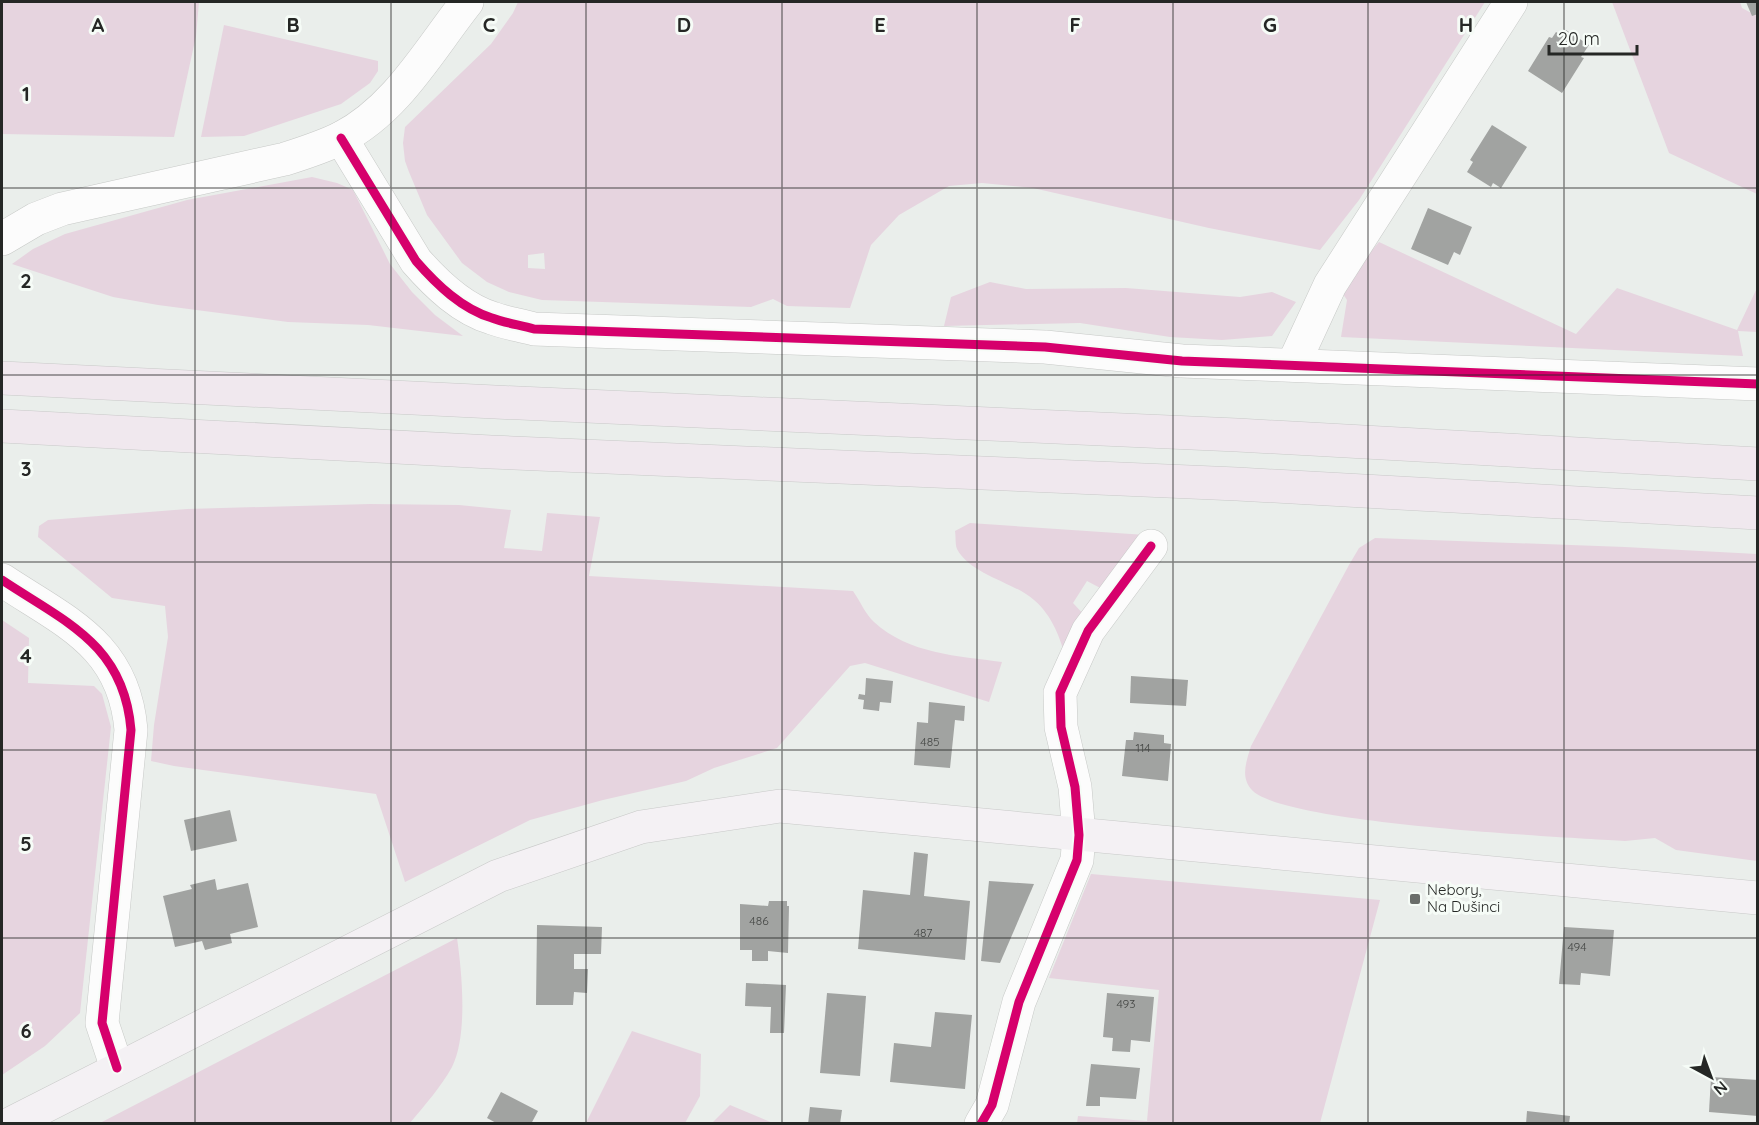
<svg xmlns="http://www.w3.org/2000/svg" width="1759" height="1125" font-family="Quicksand,sans-serif">
<rect width="100%" height="100%" fill="#eaeeeb"/>
<g fill="#e6d4df" fill-rule="evenodd">
<path d="M2 2H199L196 36 174 137 2 134Z"/>
<path d="M518 2H1485L1359 200 1320 250 1209 228 1033 188 982 183 949 186 899 215 871 245 850 308 787 306 773 299 751 307 542 300 509 292 487 282 462 263 427 215 409 172 405 161 403 143 405 127 491 44 513 13ZM544 253 545 269 528 268V255Z"/>
<path d="M1612 2H1740L1742 8 1757 16V194L1669 153Z"/>
<path d="M224 25 378 61V71L370 83 341 104 244 136 201 137Z"/>
<path d="M312 177 337 183 353 190 390 264 412 292 435 315 463 336 368 325 288 322 158 305 113 297 12 264 33 249 65 234 187 200Z"/>
<path d="M1379 242 1576 334 1617 288 1737 330 1757 288V332L1738 331 1743 356 1341 337 1347 300 1343 294 1361 263Z"/>
<path d="M990 282 1026 289 1126 288 1240 297 1272 292 1296 302 1272 336 1222 340 1170 337 1080 323 944 326 951 297Z"/>
<path d="M370 504 459 505 511 510 504 548 542 551 547 513 600 517 589 576 853 591C860 601 866 615 874 622 909 654 958 656 1002 662L989 702 865 663 850 666 777 748 714 768 686 781 603 800 530 820 405 882 376 794 174 766 151 761 154 725 168 637 165 606 112 598 38 537 39 526 48 520 187 509Z"/>
<path d="M970 523 1146 535 1104 590 1087 581 1073 603 1086 617 1065 655C1058 631 1048 608 1026 594 1006 581 969 572 957 549 955 544 956 537 955 531Z"/>
<path d="M1375 538 1625 547 1757 554V861L1676 850 1655 838 1625 841C1566 837 1279 824 1251 789 1240 776 1247 760 1251 746L1349 565 1359 548Z"/>
<path d="M2 620 29 638 28 683 94 686 102 694 111 727 80 1013 45 1046 2 1075Z"/>
<path d="M1091 874 1380 900 1320 1123H1077L1078 1116 1147 1121 1159 990 1049 978Z"/>
<path d="M457 938C462 973 468 1035 452 1067 441 1087 424 1106 410 1123H100Z"/>
<path d="M632 1031 701 1054 700 1096 685 1123H586Z"/>
<path d="M730 1105 773 1123H712Z"/>
</g>
<g fill="#a1a3a1">
<path d="M1746 2H1758V14L1752 16Z"/>
<path d="M1566 30 1589 45 1581 57 1584 58 1562 93 1528 71 1549 37 1552 38 1556 32 1563 36Z"/>
<path d="M1492 125 1527 147 1501 188 1493 183 1491 187 1467 172 1473 162 1470 160Z"/>
<path d="M1428 208 1472 227 1460 255 1454 252 1448 265 1411 249Z"/>
<path d="M1131 676 1188 680 1186 706 1130 703Z"/>
<path d="M866 678 893 681 891 703 880 702 879 711 863 709 864 700 858 699 859 694 865 695Z"/>
<path d="M929 702 965 706 964 721 955 720 950 768 914 765 917 722 928 723Z"/>
<path d="M1134 732 1164 735V743L1171 744 1168 781 1122 776 1126 740H1133Z"/>
<path d="M230 810 237 841 191 851 184 820Z"/>
<path d="M914 852 928 854 924 896 970 901 965 960 858 949 863 890 910 895Z"/>
<path d="M215 879 217 890 248 883 258 927 230 934 232 943 205 950 202 941 175 947 163 896 192 889 190 885Z"/>
<path d="M989 881 1034 884 1000 963 981 961Z"/>
<path d="M769 901H787V906H789L788 953 768 951V961H752V950H740V904L768 906Z"/>
<path d="M537 925 602 927 601 954H574V969H588L587 993 574 992 573 1005H536Z"/>
<path d="M1564 927 1614 930 1610 976 1581 973 1580 985 1559 984Z"/>
<path d="M746 983 786 985 784 1033H770L771 1007 745 1006Z"/>
<path d="M827 993 866 996 860 1076 820 1073Z"/>
<path d="M1107 993 1154 997 1150 1042 1131 1040 1130 1052 1112 1051 1113 1038 1103 1037Z"/>
<path d="M935 1012 972 1015 965 1089 890 1082 894 1043 931 1047Z"/>
<path d="M1091 1064 1140 1068 1136 1099 1100 1097V1106H1086Z"/>
<path d="M1711 1077 1758 1080V1116L1709 1112Z"/>
<path d="M501 1092 538 1111 531 1124H498L487 1118Z"/>
<path d="M810 1107 842 1110 840 1124H808Z"/>
<path d="M1527 1111 1570 1116 1569 1124H1526Z"/>
</g>
<g fill="none" stroke-linecap="round" stroke-linejoin="round">
<g stroke="#c7c9c7" stroke-width="34">
<g id="minor">
<path d="M341 138 416 261C437 285 462 309 492 318 505 323 520 325 534 329L1045 347 1182 361 1758 384"/>
<path d="M2 239 36 219 62 209 285 159C304 153 323 147 341 138 397 109 429 50 467 2"/>
<path d="M1293 365 1330 285 1511 2"/>
<path d="M2 580C65 622 124 644 131 730L102 1023 117 1068"/>
<path d="M981 1124 992 1105 1019 1002 1077 860 1079 835 1075 787 1061 727 1060 693 1088 631 1151 546"/>
</g>
</g>
<g stroke="#c8c9c8" stroke-width="34">
<path id="major" d="M10 1124 498 876 641 827 780 806 1758 898"/>
</g>
<g stroke="#c8c9c8" stroke-width="34">
<g id="highway">
<path d="M2 378 495 402 1237 435 1758 464"/>
<path d="M2 426 491 452 1237 484 1758 513"/>
</g>
</g>
<use href="#minor" stroke="#fcfcfc" stroke-width="33"/>
<use href="#major" stroke="#f4f1f4" stroke-width="33"/>
<use href="#highway" stroke="#f0e8ee" stroke-width="33"/>
<g stroke="#f6fcf7" stroke-width="13">
<g id="cycleway">
<path d="M341 138 416 261C437 285 462 309 492 318 505 323 520 325 534 329L1045 347 1182 361 1758 384"/>
<path d="M2 580C65 622 124 644 131 730L102 1023 117 1068"/>
<path d="M981 1124 992 1105 1019 1002 1077 860 1079 835 1075 787 1061 727 1060 693 1088 631 1151 546"/>
</g>
</g>
<use href="#cycleway" stroke="#d6006c" stroke-width="9"/>
</g>
<path fill="none" stroke="#252725" stroke-width="1.5" stroke-opacity="0.55" d="M195 2V1124M391 2V1124M586 2V1124M782 2V1124M977 2V1124M1173 2V1124M1368 2V1124M1564 2V1124M2 188H1758M2 375H1758M2 562H1758M2 750H1758M2 938H1758"/>
<rect fill="#6a6d6a" stroke="#f6fcf7" stroke-width="2" x="1409" y="893" width="12" height="12" rx="3"/>
<g text-anchor="middle" stroke-width="6" stroke-linejoin="round" paint-order="stroke">
<g font-size="12" fill="#444644">
<text x="930" y="746">485</text>
<text x="1143" y="752">114</text>
<text x="759" y="925">486</text>
<text x="923" y="937">487</text>
<text x="1577" y="951">494</text>
<text x="1126" y="1008">493</text>
</g>
<g font-size="15" fill="#252725" stroke="#f6fcf7" text-anchor="start">
<text x="1427" y="895">Nebory,<tspan x="1427" dy="17">Na Dušinci</tspan></text>
</g>
</g>
<g font-size="20" text-anchor="middle" font-weight="bold" fill="#252725" stroke="#f6fcf7" stroke-width="6" stroke-linejoin="round" paint-order="stroke">
<text x="98" y="32">A</text>
<text x="293" y="32">B</text>
<text x="489" y="32">C</text>
<text x="684" y="32">D</text>
<text x="880" y="32">E</text>
<text x="1075" y="32">F</text>
<text x="1270" y="32">G</text>
<text x="1466" y="32">H</text>
<text x="26" y="101">1</text>
<text x="26" y="288">2</text>
<text x="26" y="476">3</text>
<text x="26" y="663">4</text>
<text x="26" y="851">5</text>
<text x="26" y="1038">6</text>
</g>
<rect width="1759" height="1125" fill="none" stroke="#252725" stroke-width="6"/>
<g transform="translate(1711 1077) rotate(139)" stroke="#f6fcf7" stroke-width="4.5" paint-order="stroke">
<path d="M0-4.5L10 22L0 15L-10 22Z" fill="#252725"/>
<text y="-9" font-size="16" font-weight="bold" text-anchor="middle" fill="#252725">N</text>
</g>
<path d="M1549 45v9h88v-9" fill="none" stroke="#252725" stroke-width="3"/>
<text x="1558" y="45" font-size="18" fill="#252725" stroke="#f6fcf7" stroke-width="4.5" paint-order="stroke">20 m</text>
</svg>
